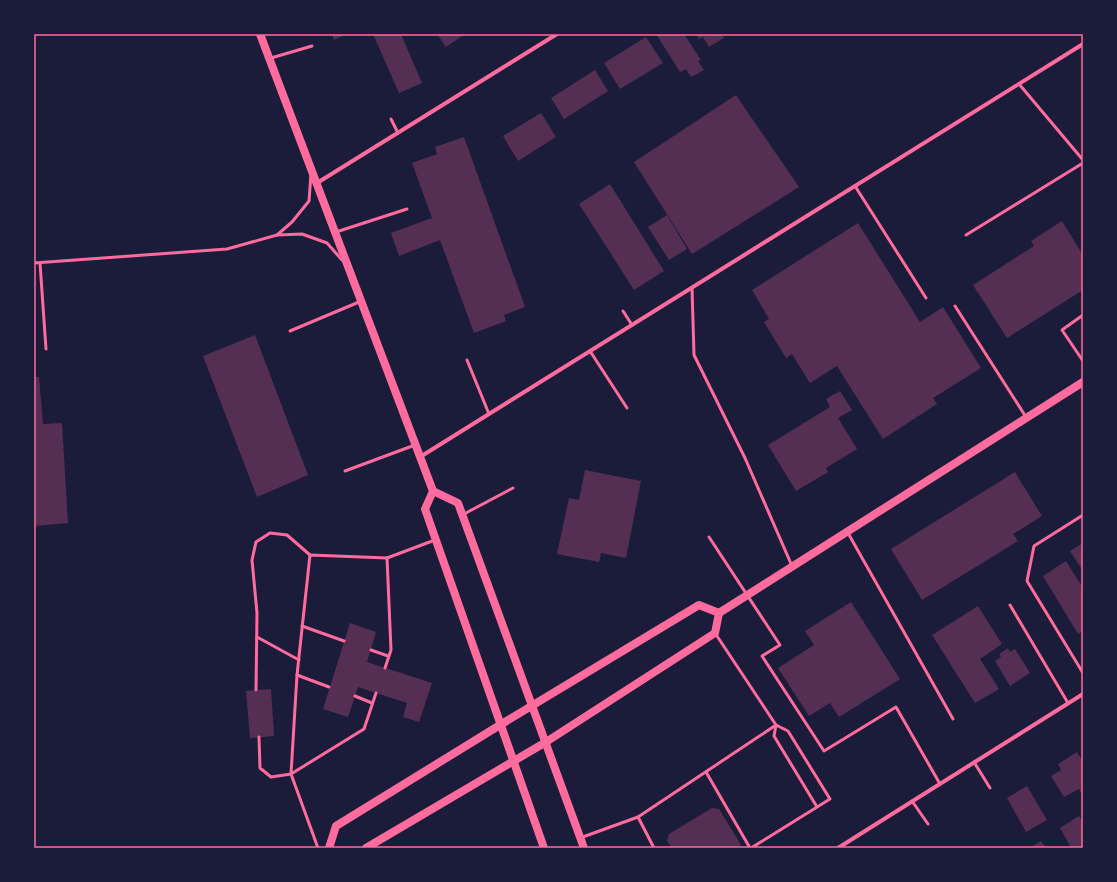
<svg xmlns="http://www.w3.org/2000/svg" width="1117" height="882" font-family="'Roboto Condensed',sans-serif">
<rect width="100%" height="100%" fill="#1b1b3a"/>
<g fill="#542f53">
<path d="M332 34H347L334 40Z"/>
<path d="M373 34H401L422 83 399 93Z"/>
<path d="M437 34H465L446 47Z"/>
<path d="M656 34H684L701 60 698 61 704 70 691 77 686 69 680 72Z"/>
<path d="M696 34H721L724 38 709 47 703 37 699 39Z"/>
<path d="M646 37 663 63 620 89 604 63Z"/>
<path d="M595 70 608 91 564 119 551 98Z"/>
<path d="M736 95 799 187 692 254 634 162Z"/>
<path d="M541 113 556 137 518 161 503 136Z"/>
<path d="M464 137 525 307 504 315 506 321 474 333 440 240 399 256 391 233 432 218 412 163 437 154 435 147Z"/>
<path d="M610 184 664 271 634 290 579 204Z"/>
<path d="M667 215 687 249 669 260 648 227Z"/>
<path d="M1062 221 1083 255V290L1007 338 973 285 1034 246 1031 241Z"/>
<path d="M858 223 920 322 943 307 981 368 933 398 937 404 883 439 837 366 810 383 792 354 786 358 764 322 769 319 752 290Z"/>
<path d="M255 335 308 475 257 497 203 356Z"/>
<path d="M34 377H39L43 424 62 423 68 523 34 526Z"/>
<path d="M840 391 852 410 838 418 857 449 826 468 828 472 796 491 768 445 830 407 826 399Z"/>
<path d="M585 470 641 481 626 558 601 553 599 562 557 554 569 498 579 500Z"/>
<path d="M1015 472 1042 516 1013 534 1018 541 922 600 891 549Z"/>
<path d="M1083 543V571L1070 551Z"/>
<path d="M1066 561 1083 588V631L1078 634 1043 576Z"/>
<path d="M851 602 900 679 839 717 830 703 809 716 778 668 814 645 805 631Z"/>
<path d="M978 606 1002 644 980 659 999 689 975 703 932 635Z"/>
<path d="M350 623 376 632 367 662 432 683 419 722 403 717 407 703 358 687 348 717 323 709Z"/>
<path d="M1008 648 1010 652 1015 649 1030 673 1010 686 995 661 1001 657 999 654Z"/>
<path d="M271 689 274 736 250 738 246 691Z"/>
<path d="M1077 752 1083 762V796L1079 789 1064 797 1051 776 1061 770 1058 764Z"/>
<path d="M1027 786 1047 820 1026 832 1007 798Z"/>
<path d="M712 808 719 809 741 845 735 848H672L667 841 669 834Z"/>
<path d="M1079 816 1083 822V846L1080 848H1071L1060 828Z"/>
<path d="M1041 841 1046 848H1030Z"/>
</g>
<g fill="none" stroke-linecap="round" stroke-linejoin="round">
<g stroke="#ff6b9d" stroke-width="3">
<path d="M271 58 312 46"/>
<path d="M1019 84 1083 160"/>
<path d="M391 119 398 133"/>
<path d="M855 186 926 298"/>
<path d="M336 232 407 209"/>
<path d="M277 235 292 222 309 201 311 174"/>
<path d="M966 235 1083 163"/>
<path d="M34 263 227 249 277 235 302 234 327 243 342 260"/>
<path d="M40 263 46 349"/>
<path d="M692 288 694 355 745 458 792 566"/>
<path d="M955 306 1026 417"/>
<path d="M623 311 632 325"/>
<path d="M1083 315 1062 330 1083 361"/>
<path d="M290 331 359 302"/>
<path d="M590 351 627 408"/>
<path d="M467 360 489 414"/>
<path d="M345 471 415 445"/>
<path d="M464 514 513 488"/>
<path d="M1083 515 1034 546 1027 581 1083 673"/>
<path d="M848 533 953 719"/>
<path d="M709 537 780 645 762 656 824 751 896 707 940 784"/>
<path d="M1010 605 1068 703"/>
<path d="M302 626 344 641"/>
<path d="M257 637 299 660"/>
<path d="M371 650 388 656"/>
<path d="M385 668 391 650 387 558"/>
<path d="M297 675 329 687"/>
<path d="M256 690 257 613 252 560 256 542 270 533 287 535 310 555"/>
<path d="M355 696 372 703"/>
<path d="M259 737 260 768 271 777 291 774 364 729 376 693"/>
<path d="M974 762 990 788"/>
<path d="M706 772 750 848"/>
<path d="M912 801 928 824"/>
<path d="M638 817 654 848"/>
<path d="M580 838 638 817 776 725 715 633"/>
<path d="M318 848 291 774 297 675 310 555 387 558 435 540"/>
<path d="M751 848 830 799 788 731 776 725 774 736 817 807"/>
</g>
<g stroke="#ff6b9d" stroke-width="4">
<path d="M317 183 557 34"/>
<path d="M420 457 1083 44"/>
<path d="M838 848 1083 694"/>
</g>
<g stroke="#ff6b9d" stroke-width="8">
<path d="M260 34 433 491 458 503 584 848"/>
<path d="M433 491 425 509 544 848"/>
<path d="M329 848 336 826 500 725 699 605 719 613"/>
<path d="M366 848 546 742 715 633 719 613 1083 382"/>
</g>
</g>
<rect width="1117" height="882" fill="none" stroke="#1b1b3a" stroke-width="70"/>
<rect x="35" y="35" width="1047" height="812" fill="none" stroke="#ff6b9d" stroke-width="1.5"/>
</svg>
